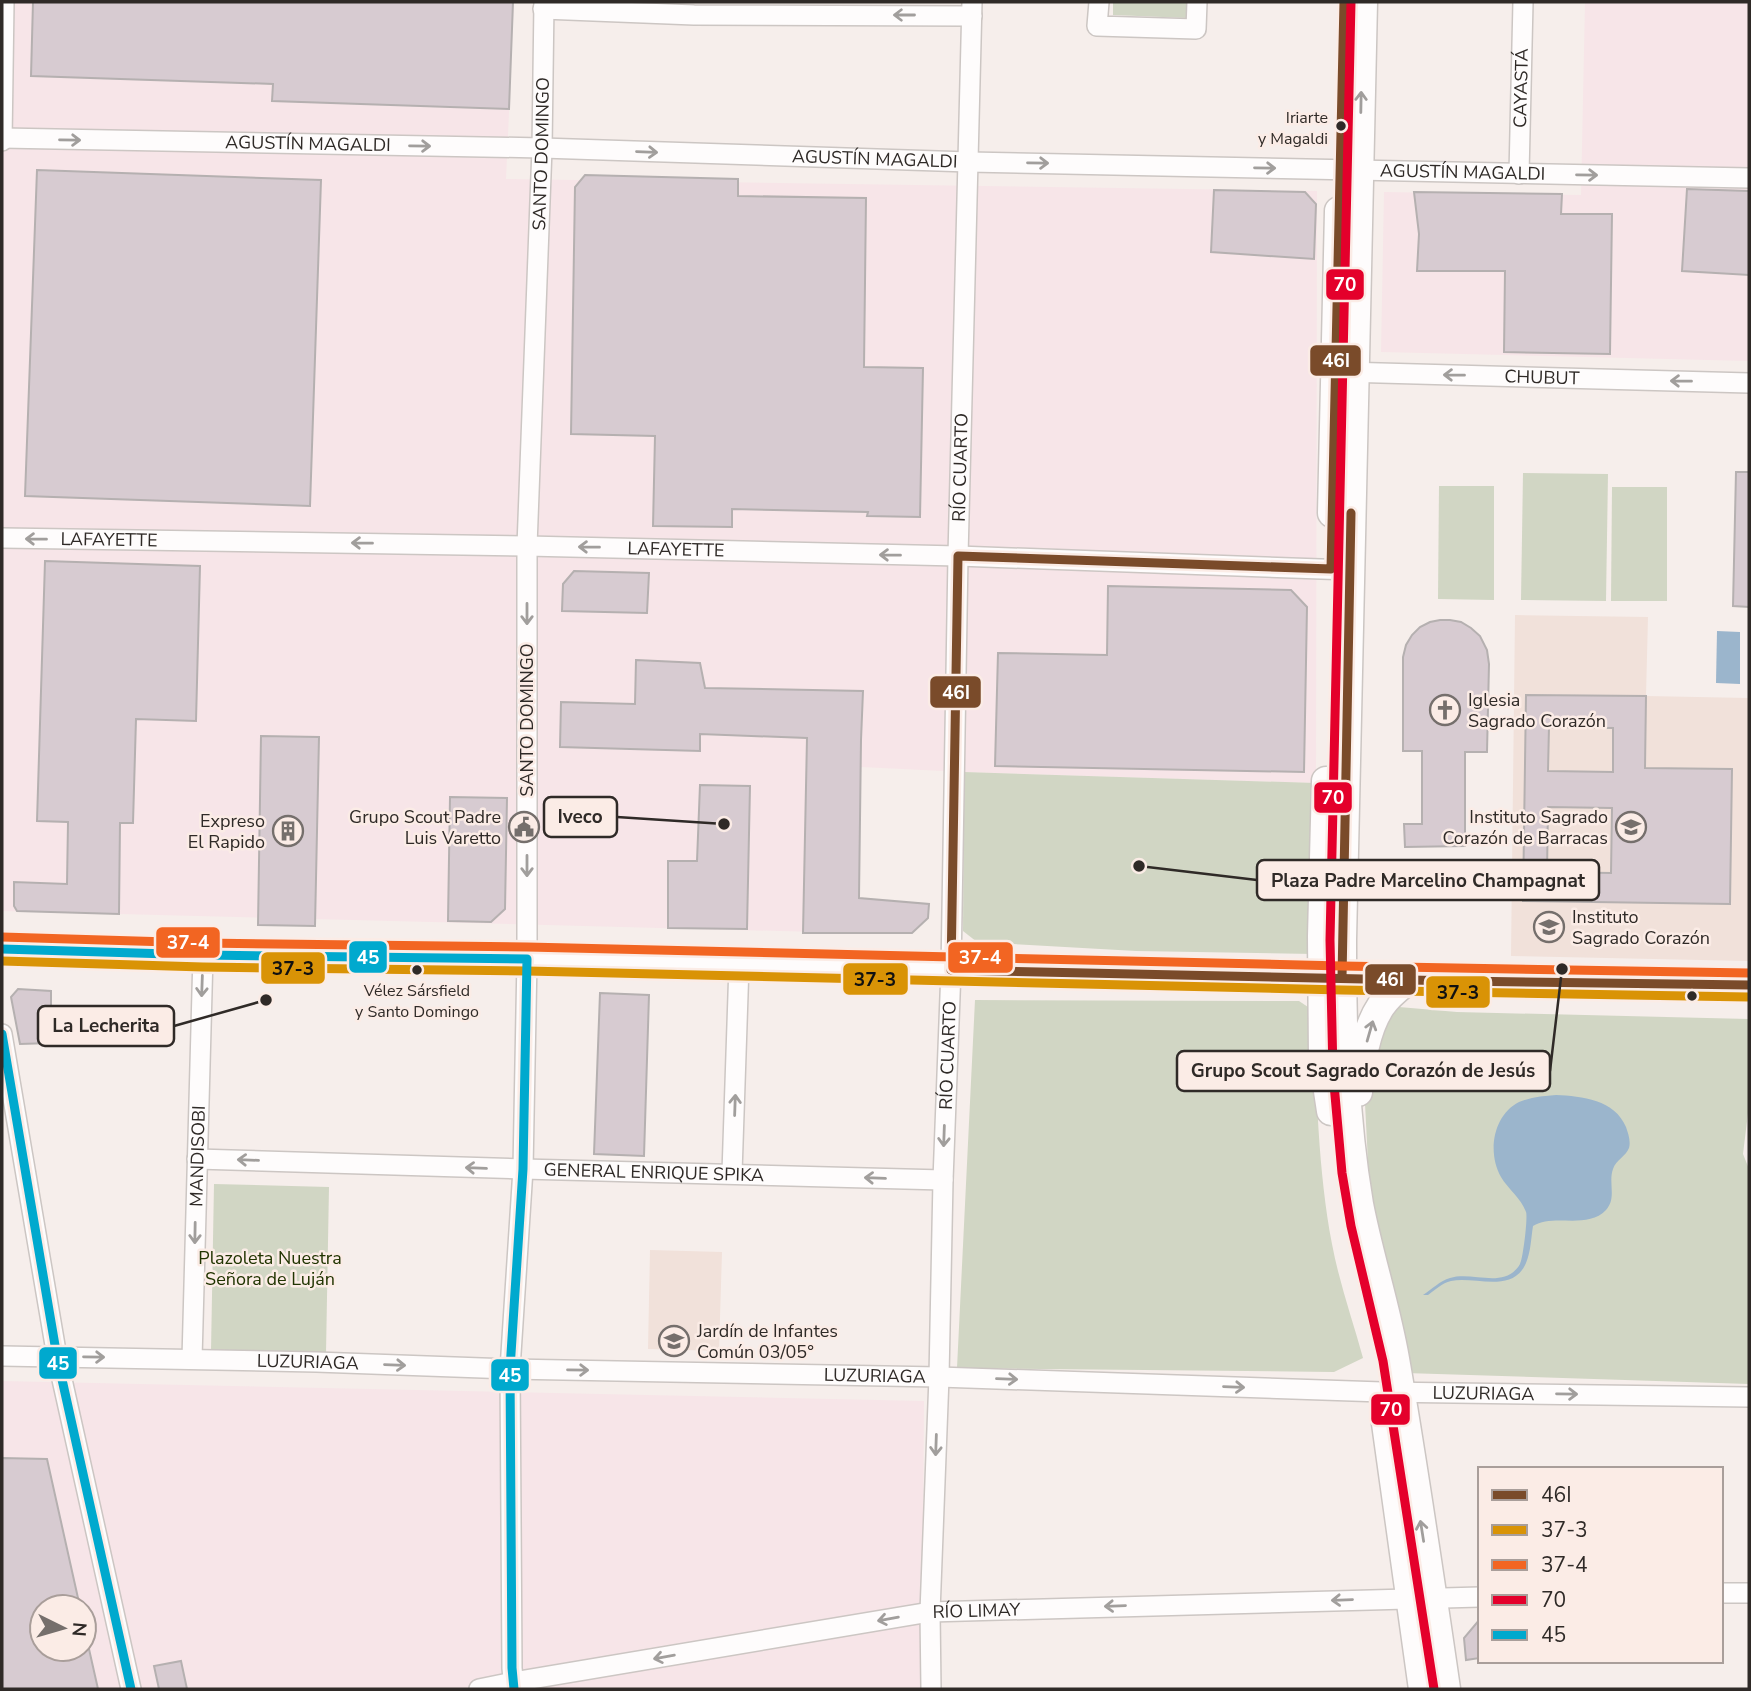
<svg xmlns="http://www.w3.org/2000/svg" width="1751" height="1691" font-family="'Nunito Sans',sans-serif">
<rect width="100%" height="100%" fill="#f6eeeb"/>
<g fill="#f7e5e8" fill-rule="evenodd">
<path d="M2 2H514L506 179 1317 191 1316 783 964 772 861 767 856 933 2 911Z"/>
<path d="M1585 2H1749V361L1381 352 1384 192 1581 195Z"/>
<path d="M2 1381 924 1401 922 1689H2ZM42 1607H84V1649H42Z"/>
</g>
<g fill="#f1e1da">
<path d="M1515 615 1648 617 1646 696 1749 698 1748 961 1511 956Z"/>
<path d="M650 1250 722 1252 719 1351 648 1349Z"/>
</g>
<g fill="#d1d6c4">
<path d="M1113 2H1188V18L1113 15Z"/>
<path d="M1523 473 1608 474 1606 601 1521 600Z"/>
<path d="M1439 486H1494V600L1438 599Z"/>
<path d="M1612 487H1667V601H1611Z"/>
<path d="M964 772 1316 783 1314 954 1136 951 977 942 963 931Z"/>
<path d="M975 1000 1299 1001 1314 1011C1316 1087 1318 1170 1332 1244 1339 1282 1353 1321 1363 1358L1334 1372 957 1368Z"/>
<path d="M1399 1007 1457 1012 1749 1019V1105L1743 1154 1749 1169V1384L1405 1373 1369 1182 1364 1084 1387 1012Z"/>
<path d="M214 1184 329 1187 326 1353 211 1351Z"/>
</g>
<g fill="#9bb5cc">
<path d="M1717 631 1740 632V684L1716 683Z"/>
<path d="M1556 1095C1582 1096 1615 1100 1626 1127 1628 1133 1631 1141 1629 1148 1626 1156 1616 1160 1613 1169 1608 1183 1617 1198 1606 1210 1587 1230 1553 1213 1533 1226 1531 1238 1531 1251 1526 1263 1513 1294 1475 1276 1451 1281 1442 1283 1435 1290 1428 1295H1423C1432 1289 1440 1281 1450 1278 1473 1271 1505 1290 1520 1264 1523 1259 1528 1217 1526 1212 1521 1198 1508 1189 1501 1177 1487 1153 1493 1115 1519 1102 1531 1097 1544 1096 1556 1095Z"/>
</g>
<g fill="#d7cbd1" stroke="#b5b0b0" stroke-width="2" fill-rule="evenodd">
<path d="M33 2H513L509 109 272 101 273 84 31 76Z"/>
<path d="M37 170 321 180 310 506 25 496Z"/>
<path d="M585 175 738 179V196L866 198 864 367 923 368 920 517 867 516 868 512 732 509V527L653 526 655 436 571 434 575 187Z"/>
<path d="M1687 189 1749 191V275L1682 271Z"/>
<path d="M1214 190 1305 192 1316 204 1314 259 1211 252Z"/>
<path d="M1414 192 1562 194 1561 214H1612L1610 354 1504 352 1505 271H1417L1419 234Z"/>
<path d="M1736 472H1749V607L1733 606Z"/>
<path d="M45 561 200 566 196 721 136 719 133 823H120L119 914 17 911 14 906V882L67 884 68 822 37 821Z"/>
<path d="M574 571 649 573 647 613 562 611 563 584Z"/>
<path d="M1108 586 1291 590 1307 607 1304 772 995 766 998 653 1107 655Z"/>
<path d="M1440 620H1450L1461 622 1471 628 1480 636 1487 650 1489 664 1487 752H1465V846L1405 847 1404 824H1422V751H1403V657L1406 645 1412 635 1420 627 1430 622Z"/>
<path d="M636 660 700 663 705 688 863 691 861 740 859 898 929 904 928 918 912 933H803L807 738 700 734V751L560 747 561 702 635 704Z"/>
<path d="M1526 695 1646 696 1645 768 1732 769 1730 904 1523 901ZM1549 727 1613 728V772L1548 771ZM1548 807 1612 808 1611 873 1547 872Z"/>
<path d="M261 736 319 737 315 926 258 925Z"/>
<path d="M700 785 750 786 747 929 668 928V861H697Z"/>
<path d="M450 797 507 798 505 909 491 922 448 921Z"/>
<path d="M18 989 51 991V1043L20 1044 11 997Z"/>
<path d="M600 993 649 995 644 1156 594 1154Z"/>
<path d="M2 1458 47 1459 80 1607H42V1649H89L98 1689H2Z"/>
<path d="M1480 1619V1658L1466 1660 1464 1638Z"/>
<path d="M181 1661 187 1689H159L154 1666Z"/>
</g>
<g fill="none" stroke-linecap="round" stroke-linejoin="round">
<g stroke="#ccc6c3" stroke-width="22">
<g id="minor">
<path d="M1099 2 1097 26 1196 29 1197 2"/>
<path d="M543 9 694 15 972 16"/>
<path id="s1" d="M2 138 542 148 969 162 1749 178"/>
<path d="M2 141 4 2"/>
<path id="s2" d="M1519 174 1523 2"/>
<path id="s3" d="M1344 372 1749 383"/>
<path id="s4" d="M2 538 527 546 958 556 1350 570"/>
<path d="M2 1034 57 1357 131 1689"/>
<path id="s5" d="M197 1159 523 1169 943 1180"/>
<path d="M732 1173 739 965"/>
<path id="s6" d="M2 1356 316 1362 510 1369 939 1377 1382 1392 1749 1397"/>
<path id="s7" d="M192 1359 203 955"/>
<path d="M1721 1593H1749"/>
<path id="s8" d="M479 1689 513 1682 930 1612 1480 1597"/>
<path id="s9" d="M514 1689 512 1668 510 1369 523 1169 527 959V546L542 148 544 2"/>
<path id="s10" d="M931 1689 930 1612 939 1377 943 1180 951 970 958 556 972 2"/>
</g>
</g>
<g stroke="#ccc6c3" stroke-width="31">
<g id="secondary">
<path d="M1363 2 1342 940C1342 1028 1344 1116 1359 1204 1369 1256 1386 1307 1395 1359 1414 1469 1430 1579 1446 1689"/>
<path d="M1332 513 1339 211"/>
<path d="M1326 781 1322 936 1323 1058 1331 1111"/>
<path d="M2 949 203 955 527 959 1342 978 1749 985"/>
<path d="M1358 1092C1361 1064 1365 1030 1381 1006 1388 995 1399 987 1409 979"/>
<path d="M1385 1416 1423 1689"/>
</g>
</g>
<use href="#minor" stroke="#fefcfc" stroke-width="19"/>
<use href="#secondary" stroke="#fefcfc" stroke-width="28"/>
<g stroke="#fbece6" stroke-width="14">
<g id="bus-1">
<path d="M1344 2 1331 569 958 556 951 970 1458 981 1749 985"/>
<path d="M1342 978 1351 513"/>
</g>
</g>
<g stroke="#fbece6" stroke-width="14">
<path id="bus-2" d="M2 961 203 967 527 971 1342 990 1749 997"/>
</g>
<g stroke="#fbece6" stroke-width="14">
<path id="bus-3" d="M2 937 203 943 527 947 1342 966 1749 973"/>
</g>
<g stroke="#fbece6" stroke-width="14">
<path id="bus-4" d="M1351 2 1330 940 1333 1073 1342 1173 1351 1226 1383 1361 1434 1689"/>
</g>
<g stroke="#fbece6" stroke-width="14">
<g id="bus-5">
<path d="M2 949 203 955 527 959 523 1169 510 1369 512 1668 514 1689"/>
<path d="M2 1034 57 1357 131 1689"/>
</g>
</g>
<use href="#bus-1" stroke="#7a4b2a" stroke-width="9"/>
<use href="#bus-2" stroke="#d99306" stroke-width="9"/>
<use href="#bus-3" stroke="#f26522" stroke-width="9"/>
<use href="#bus-4" stroke="#e4002b" stroke-width="9"/>
<use href="#bus-5" stroke="#00a9ce" stroke-width="9"/>
</g>
<defs><path id="oneway-shaft" d="M-6 0H5M1.5-3L5.5 0L1.5 3" fill="none" stroke-width="1.6" stroke-linecap="round" stroke-linejoin="round" transform="scale(1.75)"/></defs>
<g stroke="#a19e9c">
<use href="#oneway-shaft" transform="translate(904 15) rotate(-180)"/>
<use href="#oneway-shaft" transform="translate(1361 102) rotate(-89)"/>
<use href="#oneway-shaft" transform="translate(70 140) rotate(1)"/>
<use href="#oneway-shaft" transform="translate(420 146) rotate(1)"/>
<use href="#oneway-shaft" transform="translate(647 152) rotate(2)"/>
<use href="#oneway-shaft" transform="translate(1038 163) rotate(1)"/>
<use href="#oneway-shaft" transform="translate(1265 168) rotate(1)"/>
<use href="#oneway-shaft" transform="translate(1587 175) rotate(1)"/>
<use href="#oneway-shaft" transform="translate(1454 375) rotate(-179)"/>
<use href="#oneway-shaft" transform="translate(1681 381) rotate(-179)"/>
<use href="#oneway-shaft" transform="translate(36 539) rotate(-179)"/>
<use href="#oneway-shaft" transform="translate(362 543) rotate(-179)"/>
<use href="#oneway-shaft" transform="translate(589 547) rotate(-179)"/>
<use href="#oneway-shaft" transform="translate(890 555) rotate(-179)"/>
<use href="#oneway-shaft" transform="translate(527 614) rotate(90)"/>
<use href="#oneway-shaft" transform="translate(527 866) rotate(90)"/>
<use href="#oneway-shaft" transform="translate(202 986) rotate(92)"/>
<use href="#oneway-shaft" transform="translate(1370 1031) rotate(-74)"/>
<use href="#oneway-shaft" transform="translate(735 1105) rotate(-88)"/>
<use href="#oneway-shaft" transform="translate(944 1136) rotate(92)"/>
<use href="#oneway-shaft" transform="translate(248 1160) rotate(-178)"/>
<use href="#oneway-shaft" transform="translate(476 1168) rotate(-178)"/>
<use href="#oneway-shaft" transform="translate(875 1178) rotate(-178)"/>
<use href="#oneway-shaft" transform="translate(195 1233) rotate(91)"/>
<use href="#oneway-shaft" transform="translate(94 1357) rotate(1)"/>
<use href="#oneway-shaft" transform="translate(395 1365) rotate(2)"/>
<use href="#oneway-shaft" transform="translate(578 1370) rotate(1)"/>
<use href="#oneway-shaft" transform="translate(1007 1379) rotate(2)"/>
<use href="#oneway-shaft" transform="translate(1234 1387) rotate(2)"/>
<use href="#oneway-shaft" transform="translate(1567 1394) rotate(1)"/>
<use href="#oneway-shaft" transform="translate(936 1445) rotate(92)"/>
<use href="#oneway-shaft" transform="translate(1422 1531) rotate(-99)"/>
<use href="#oneway-shaft" transform="translate(1342 1600) rotate(178)"/>
<use href="#oneway-shaft" transform="translate(1115 1606) rotate(178)"/>
<use href="#oneway-shaft" transform="translate(888 1619) rotate(170)"/>
<use href="#oneway-shaft" transform="translate(664 1657) rotate(170)"/>
</g>
<defs>
<g id="church-ring" transform="scale(1.575)"><circle r="9.5" fill="#fbece6" stroke="#756f6c" stroke-width="1.5"/><path d="M-1.2-6h2.4v3.5h3.3v2.4h-3.3V6h-2.4V-.1h-3.3v-2.4h3.3Z" fill="#756f6c"/></g>
<g id="civic-ring" transform="scale(1.575)"><circle r="9.5" fill="#fbece6" stroke="#756f6c" stroke-width="1.5"/><path d="M-.6-6.5H3V-4.5H.6V-3L4-1V1h2V6H-6V1h2V-1L-.6-3ZM-1.2 2.5V6h2.4V2.5Z" fill="#756f6c"/></g>
<g id="school-ring" transform="scale(1.575)"><circle r="9.5" fill="#fbece6" stroke="#756f6c" stroke-width="1.5"/><path d="M0-5L7-2L0 1L-7-2ZM-4 1L0 2.5L4 1V4Q0 6-4 4Z" fill="#756f6c"/></g>
<g id="building-ring" transform="scale(1.575)"><circle r="9.5" fill="#fbece6" stroke="#756f6c" stroke-width="1.5"/><path d="M-4-6H4V6H1V3H-1V6H-4ZM-2.5-4.3h1.7v1.8h-1.7ZM.8-4.3h1.7v1.8H.8ZM-2.5-1h1.7V.8h-1.7ZM.8-1h1.7V.8H.8Z" fill="#756f6c"/></g>
</defs>
<g fill-rule="evenodd">
<use href="#church-ring" x="1445" y="710"/>
<use href="#civic-ring" x="524" y="827"/>
<use href="#school-ring" x="1631" y="827"/>
<use href="#building-ring" x="288" y="831"/>
<use href="#school-ring" x="1549" y="927"/>
<use href="#school-ring" x="674" y="1341"/>
</g>
<g fill="#2f2a27" stroke="#fbece6" stroke-width="2.5">
<circle cx="1341" cy="126" r="6"/>
<circle cx="417" cy="970" r="6"/>
<circle cx="1692" cy="996" r="6"/>
</g>
<g text-anchor="middle" stroke-width="5" stroke-linejoin="round" paint-order="stroke">
<g font-size="16" fill="#2f2a27" stroke="#fbece6" text-anchor="end">
<text x="1328" y="123">Iriarte<tspan x="1328" dy="21">y Magaldi</tspan></text>
<text x="417" y="996" text-anchor="middle">Vélez Sársfield<tspan x="417" dy="21">y Santo Domingo</tspan></text>
</g>
<g font-size="18" fill="#2f2a27" stroke="#fbece6">
<text dy="6" stroke="none"><textPath href="#s2" startOffset="86">CAYASTÁ</textPath></text>
<text dy="6" stroke="none"><textPath href="#s1" startOffset="306">AGUSTÍN MAGALDI</textPath></text>
<text dy="6" stroke="none"><textPath href="#s9" startOffset="1536">SANTO DOMINGO</textPath></text>
<text dy="6" stroke="none"><textPath href="#s1" startOffset="873">AGUSTÍN MAGALDI</textPath></text>
<text dy="6" stroke="none"><textPath href="#s1" startOffset="1461">AGUSTÍN MAGALDI</textPath></text>
<text dy="6" stroke="none"><textPath href="#s3" startOffset="198">CHUBUT</textPath></text>
<text dy="6" stroke="none"><textPath href="#s10" startOffset="1222">RÍO CUARTO</textPath></text>
<text dy="6" stroke="none"><textPath href="#s4" startOffset="107">LAFAYETTE</textPath></text>
<text dy="6" stroke="none"><textPath href="#s4" startOffset="674">LAFAYETTE</textPath></text>
<text transform="translate(527 720) rotate(-90)" y="6">SANTO DOMINGO</text>
<text dy="6" stroke="none"><textPath href="#s10" startOffset="634">RÍO CUARTO</textPath></text>
<text dy="6" stroke="none"><textPath href="#s7" startOffset="203">MANDISOBI</textPath></text>
<text dy="6" stroke="none"><textPath href="#s5" startOffset="457">GENERAL ENRIQUE SPIKA</textPath></text>
<text dy="6" stroke="none"><textPath href="#s6" startOffset="306">LUZURIAGA</textPath></text>
<text dy="6" stroke="none"><textPath href="#s6" startOffset="873">LUZURIAGA</textPath></text>
<text dy="6" stroke="none"><textPath href="#s6" startOffset="1482">LUZURIAGA</textPath></text>
<text dy="6" stroke="none"><textPath href="#s8" startOffset="504">RÍO LIMAY</textPath></text>
</g>
<g font-size="18" fill="#2f2a27" stroke="#fbece6" text-anchor="start">
<text x="1468" y="706">Iglesia<tspan x="1468" dy="21">Sagrado Corazón</tspan></text>
<text x="501" y="823" text-anchor="end">Grupo Scout Padre<tspan x="501" dy="21">Luis Varetto</tspan></text>
<text x="1608" y="823" text-anchor="end">Instituto Sagrado<tspan x="1608" dy="21">Corazón de Barracas</tspan></text>
<text x="265" y="827" text-anchor="end">Expreso<tspan x="265" dy="21">El Rapido</tspan></text>
<text x="1572" y="923">Instituto<tspan x="1572" dy="21">Sagrado Corazón</tspan></text>
<text x="697" y="1337">Jardín de Infantes<tspan x="697" dy="21">Común 03/05°</tspan></text>
</g>
<g font-size="18" fill="#203401" stroke="#fbece6">
<text x="270" y="1264">Plazoleta Nuestra<tspan x="270" dy="21">Señora de Luján</tspan></text>
</g>
</g>
<path fill="none" stroke="#2f2a27" stroke-width="2.5" d="M724 824L617 817M1139 866L1257 880M266 1000L174 1026M1562 969L1550 1071"/>
<g fill="#2f2a27" stroke="#fbece6" stroke-width="2.5">
<circle cx="724" cy="824" r="7"/>
<circle cx="1139" cy="866" r="7"/>
<circle cx="266" cy="1000" r="7"/>
<circle cx="1562" cy="969" r="7"/>
</g>
<g fill="#fbece6" stroke="#2f2a27" stroke-width="2.5">
<rect x="544" y="797" width="73" height="40" rx="7"/>
<rect x="1257" y="860" width="342" height="40" rx="7"/>
<rect x="38" y="1006" width="136" height="40" rx="7"/>
<rect x="1177" y="1051" width="373" height="40" rx="7"/>
</g>
<g font-size="19" text-anchor="middle" font-weight="bold" fill="#2f2a27">
<text x="580" y="823">Iveco</text>
<text x="1428" y="887">Plaza Padre Marcelino Champagnat</text>
<text x="106" y="1032">La Lecherita</text>
<text x="1363" y="1077">Grupo Scout Sagrado Corazón de Jesús</text>
</g>
<g stroke="#fbece6" stroke-width="2.5">
<rect x="1325" y="268" width="40" height="33" rx="7" fill="#e4002b"/>
<rect x="1309" y="344" width="53" height="33" rx="7" fill="#7a4b2a"/>
<rect x="929" y="675" width="53" height="34" rx="7" fill="#7a4b2a"/>
<rect x="1313" y="781" width="40" height="33" rx="7" fill="#e4002b"/>
<rect x="155" y="926" width="66" height="33" rx="7" fill="#f26522"/>
<rect x="348" y="940" width="40" height="34" rx="7" fill="#00a9ce"/>
<rect x="947" y="941" width="67" height="33" rx="7" fill="#f26522"/>
<rect x="260" y="951" width="66" height="34" rx="7" fill="#d99306"/>
<rect x="842" y="962" width="67" height="34" rx="7" fill="#d99306"/>
<rect x="1364" y="963" width="53" height="33" rx="7" fill="#7a4b2a"/>
<rect x="1425" y="975" width="66" height="34" rx="7" fill="#d99306"/>
<rect x="38" y="1346" width="40" height="34" rx="7" fill="#00a9ce"/>
<rect x="490" y="1358" width="40" height="34" rx="7" fill="#00a9ce"/>
<rect x="1370" y="1393" width="41" height="33" rx="7" fill="#e4002b"/>
</g>
<g font-size="19" text-anchor="middle" font-weight="bold" fill="#fff">
<text x="1345" y="291">70</text>
<text x="1336" y="367">46I</text>
<text x="956" y="699">46I</text>
<text x="1333" y="804">70</text>
<text x="188" y="949">37-4</text>
<text x="368" y="964">45</text>
<text x="980" y="964">37-4</text>
<text x="1390" y="986">46I</text>
<text x="58" y="1370">45</text>
<text x="510" y="1382">45</text>
<text x="1391" y="1416">70</text>
</g>
<g font-size="19" text-anchor="middle" font-weight="bold" fill="#111">
<text x="293" y="975">37-3</text>
<text x="875" y="986">37-3</text>
<text x="1458" y="999">37-3</text>
</g>
<rect width="1751" height="1691" fill="none" stroke="#2f2a27" stroke-width="7"/>
<rect x="1478" y="1467" width="245" height="196" fill="#fbece6" stroke="#a99e9a" stroke-width="2"/>
<rect x="1492" y="1490" width="35" height="10" fill="#7a4b2a" stroke="#a99e9a" stroke-width="2"/>
<text x="1541" y="1502" font-size="21" fill="#2f2a27">46I</text>
<rect x="1492" y="1525" width="35" height="10" fill="#d99306" stroke="#a99e9a" stroke-width="2"/>
<text x="1541" y="1537" font-size="21" fill="#2f2a27">37-3</text>
<rect x="1492" y="1560" width="35" height="10" fill="#f26522" stroke="#a99e9a" stroke-width="2"/>
<text x="1541" y="1572" font-size="21" fill="#2f2a27">37-4</text>
<rect x="1492" y="1595" width="35" height="10" fill="#e4002b" stroke="#a99e9a" stroke-width="2"/>
<text x="1541" y="1607" font-size="21" fill="#2f2a27">70</text>
<rect x="1492" y="1630" width="35" height="10" fill="#00a9ce" stroke="#a99e9a" stroke-width="2"/>
<text x="1541" y="1642" font-size="21" fill="#2f2a27">45</text>
<g transform="translate(63 1628) rotate(95)"><circle r="33" fill="#fbece6" stroke="#a99e9a" stroke-width="2"/>
<path d="M0-5L12 26L0 18L-12 26Z" fill="#756f6c"/>
<text y="-10" font-size="19" font-weight="bold" text-anchor="middle" fill="#2f2a27">N</text>
</g>
</svg>
